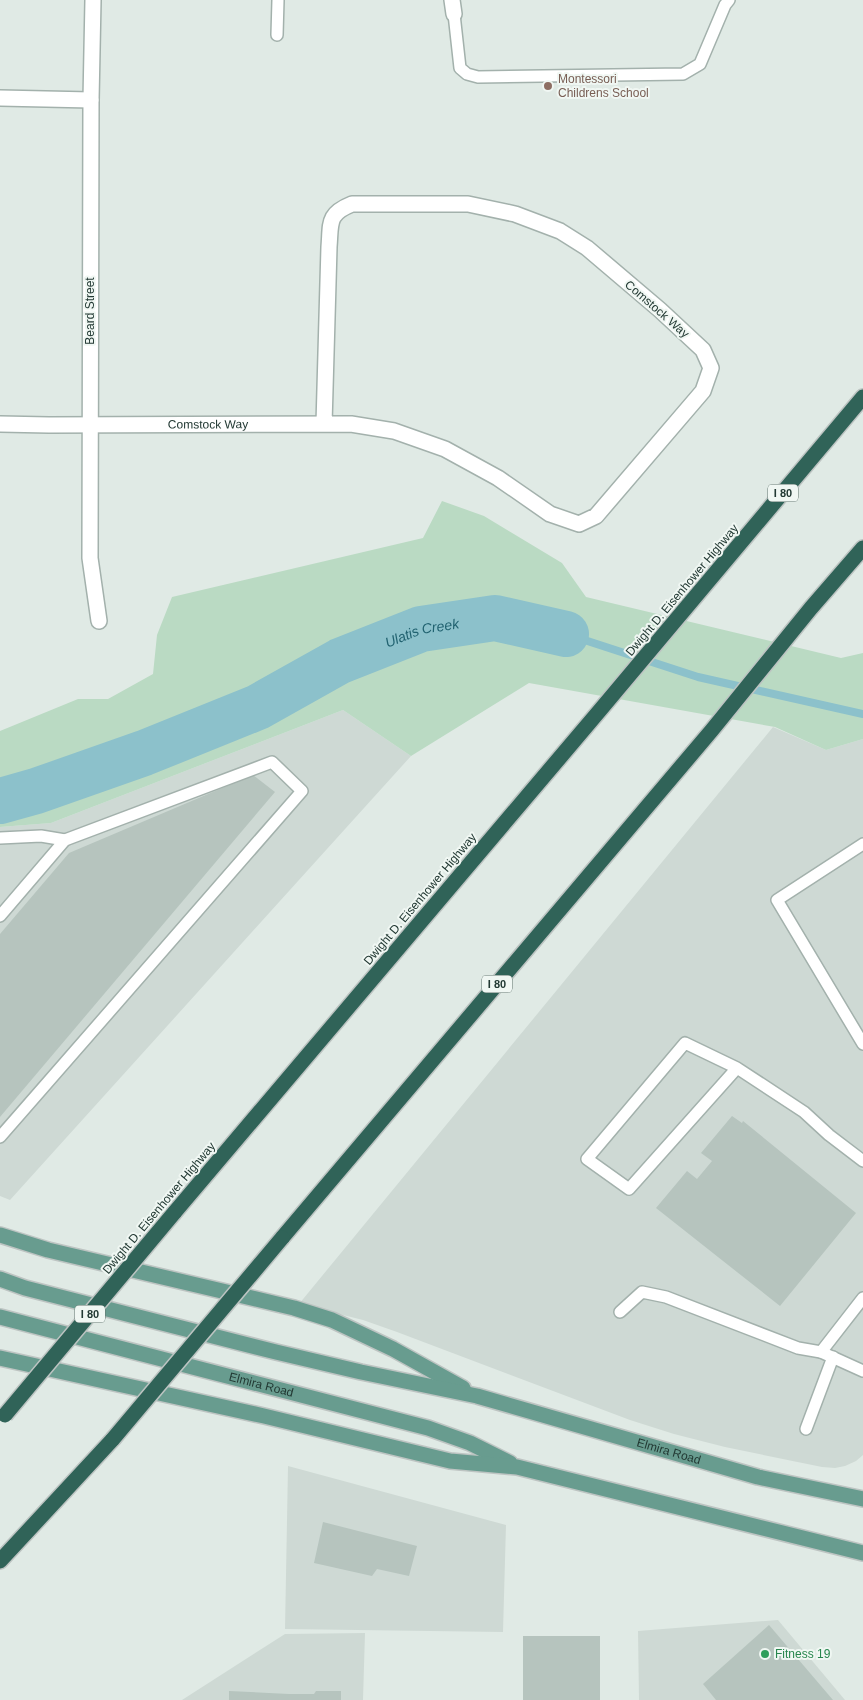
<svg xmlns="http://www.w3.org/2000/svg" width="863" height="1700" font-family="Helvetica,sans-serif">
<rect width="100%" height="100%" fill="#e0eae5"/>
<g fill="#ced9d4">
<path d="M343 710 411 756 10 1200 0 1196V827L51 823Z"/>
<path d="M773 727 826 750 863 739V1455L856 1461 845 1466 835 1468 822 1467 725 1447 674 1434 630 1420 397 1332 363 1320 299 1304Z"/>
<path d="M288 1466 506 1525 503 1632 285 1629Z"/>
<path d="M778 1620 845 1700H639L638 1631Z"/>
<path d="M365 1633 363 1700H182L285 1634Z"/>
</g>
<path fill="#badac3" d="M442 501 484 516 562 563 586 597 841 658 863 653V739L826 750 775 727 529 683 411 756 343 710 51 823 0 827V731L78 699H108L153 674 157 635 172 597 423 538Z"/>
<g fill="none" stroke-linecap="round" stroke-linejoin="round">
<path stroke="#8cc1cb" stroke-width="8" d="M566 634 698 677 863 714"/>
<path stroke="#8cc1cb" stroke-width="46" id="s1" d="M0 801 36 791 144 753 258 707 340 661 421 629 495 618 566 634"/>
</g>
<g fill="#b6c4be">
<path d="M253 775 275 792 0 1117V934L69 853Z"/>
<path d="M732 1116 742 1123 743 1121 856 1213 780 1306 656 1208 687 1171 697 1179 712 1161 701 1153Z"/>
<path d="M323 1522 417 1546 409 1576 377 1569 372 1576 314 1563Z"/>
<path d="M769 1625 833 1700H716L703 1684Z"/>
<rect x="523" y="1636" width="77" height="64"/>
<path d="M229 1691 289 1694H314L316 1691H341V1700H229Z"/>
</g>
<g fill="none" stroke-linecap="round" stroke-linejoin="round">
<g stroke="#a3b1ac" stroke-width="14">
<g id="service">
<path d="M454 14 460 68 467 74 478 77 683 74 700 64 725 5 729 0"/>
<path d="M277 35 278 0"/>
<path d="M0 838 41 836 65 840"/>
<path d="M863 844 777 900 863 1044"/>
<path d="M0 916 65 840 272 762 302 791 0 1137"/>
<path d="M737 1068 629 1189 587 1159 685 1043 737 1068 804 1112 829 1135 863 1161"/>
<path d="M863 1298 821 1352 863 1371"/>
<path d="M620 1312 642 1292 666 1297 798 1348 821 1352"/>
<path d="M806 1429 833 1357"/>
</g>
</g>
<g stroke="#a3b1ac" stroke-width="18">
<g id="minor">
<path d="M93 0 91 100 90 558 99 621"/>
<path d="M452 0 454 14"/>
<path d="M0 98 91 100"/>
<path id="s2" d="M0 424 49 425 351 424 394 431 445 449 498 478 550 514 579 524 596 516 703 391 711 368 703 350 660 310 587 248 560 231 515 214 468 204H352C327 214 331 223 329 247L324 424"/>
</g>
</g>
<g stroke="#bdc4c2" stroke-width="18">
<g id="primary">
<path d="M0 1235 48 1250 294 1308 332 1320 393 1349 463 1388"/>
<path id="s3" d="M0 1279 25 1288 276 1352 361 1372 477 1396 758 1477 863 1499"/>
<path id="s4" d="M0 1317 428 1428 470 1443 510 1463"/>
<path d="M0 1358 264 1416 450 1461 517 1467 863 1553"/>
</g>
</g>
<g stroke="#bdc4c2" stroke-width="18">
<g id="motorway">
<path d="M174 1213 601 709 863 397"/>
<path d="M282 1238 712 730 811 608 863 548"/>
<path d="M0 1561 113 1439"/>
</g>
</g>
<use href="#service" stroke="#fff" stroke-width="11"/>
<use href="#minor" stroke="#fff" stroke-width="15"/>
<use href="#primary" stroke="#689c8f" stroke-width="15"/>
<use href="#motorway" stroke="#306358" stroke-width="15"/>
<g stroke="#bdc4c2" stroke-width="18" stroke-linecap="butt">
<g id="motorway-bridge">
<path d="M5 1415 174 1213"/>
<path d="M113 1439 282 1238"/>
</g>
</g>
<use href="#motorway-bridge" stroke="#306358" stroke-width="15"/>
</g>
<circle fill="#8d6e63" stroke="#f0f7f3" stroke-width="2" cx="548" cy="86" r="5"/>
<circle fill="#2e9e5b" stroke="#f0f7f3" stroke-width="2" cx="765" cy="1654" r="5"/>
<g text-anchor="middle" stroke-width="4" stroke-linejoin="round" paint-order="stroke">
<g fill="#f0f7f3" stroke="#60726d" stroke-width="1">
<rect x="768" y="484.5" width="30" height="17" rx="4"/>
<rect x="482" y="975.5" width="30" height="17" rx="4"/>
<rect x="75" y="1305.5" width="30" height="17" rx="4"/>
</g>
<g font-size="11" font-weight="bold" fill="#223933">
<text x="783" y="497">I 80</text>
<text x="497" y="988">I 80</text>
<text x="90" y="1318">I 80</text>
</g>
<g font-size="12" fill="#785e54" stroke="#f0f7f3" text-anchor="start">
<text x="558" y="83">Montessori<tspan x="558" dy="14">Childrens School</tspan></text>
</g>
<g font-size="12" fill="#223933" stroke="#f0f7f3">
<text transform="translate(657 309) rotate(41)" y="4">Comstock Way</text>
<text transform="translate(90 311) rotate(-90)" y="4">Beard Street</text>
<text dy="4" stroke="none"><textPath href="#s2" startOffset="208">Comstock Way</textPath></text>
<text transform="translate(682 590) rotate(-50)" y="4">Dwight D. Eisenhower Highway</text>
<text transform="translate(420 899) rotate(-50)" y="4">Dwight D. Eisenhower Highway</text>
<text transform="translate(159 1208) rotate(-50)" y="4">Dwight D. Eisenhower Highway</text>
<text dy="4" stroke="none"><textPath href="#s4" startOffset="270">Elmira Road</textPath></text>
<text dy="4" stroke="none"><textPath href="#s3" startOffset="691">Elmira Road</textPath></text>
</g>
<g font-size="12" fill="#27864d" stroke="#f0f7f3" text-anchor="start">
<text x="775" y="1658">Fitness 19</text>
</g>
<g font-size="14" font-style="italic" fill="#216270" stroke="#f0f7f3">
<text dy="5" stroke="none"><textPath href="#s1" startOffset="456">Ulatis Creek</textPath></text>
</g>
</g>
</svg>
